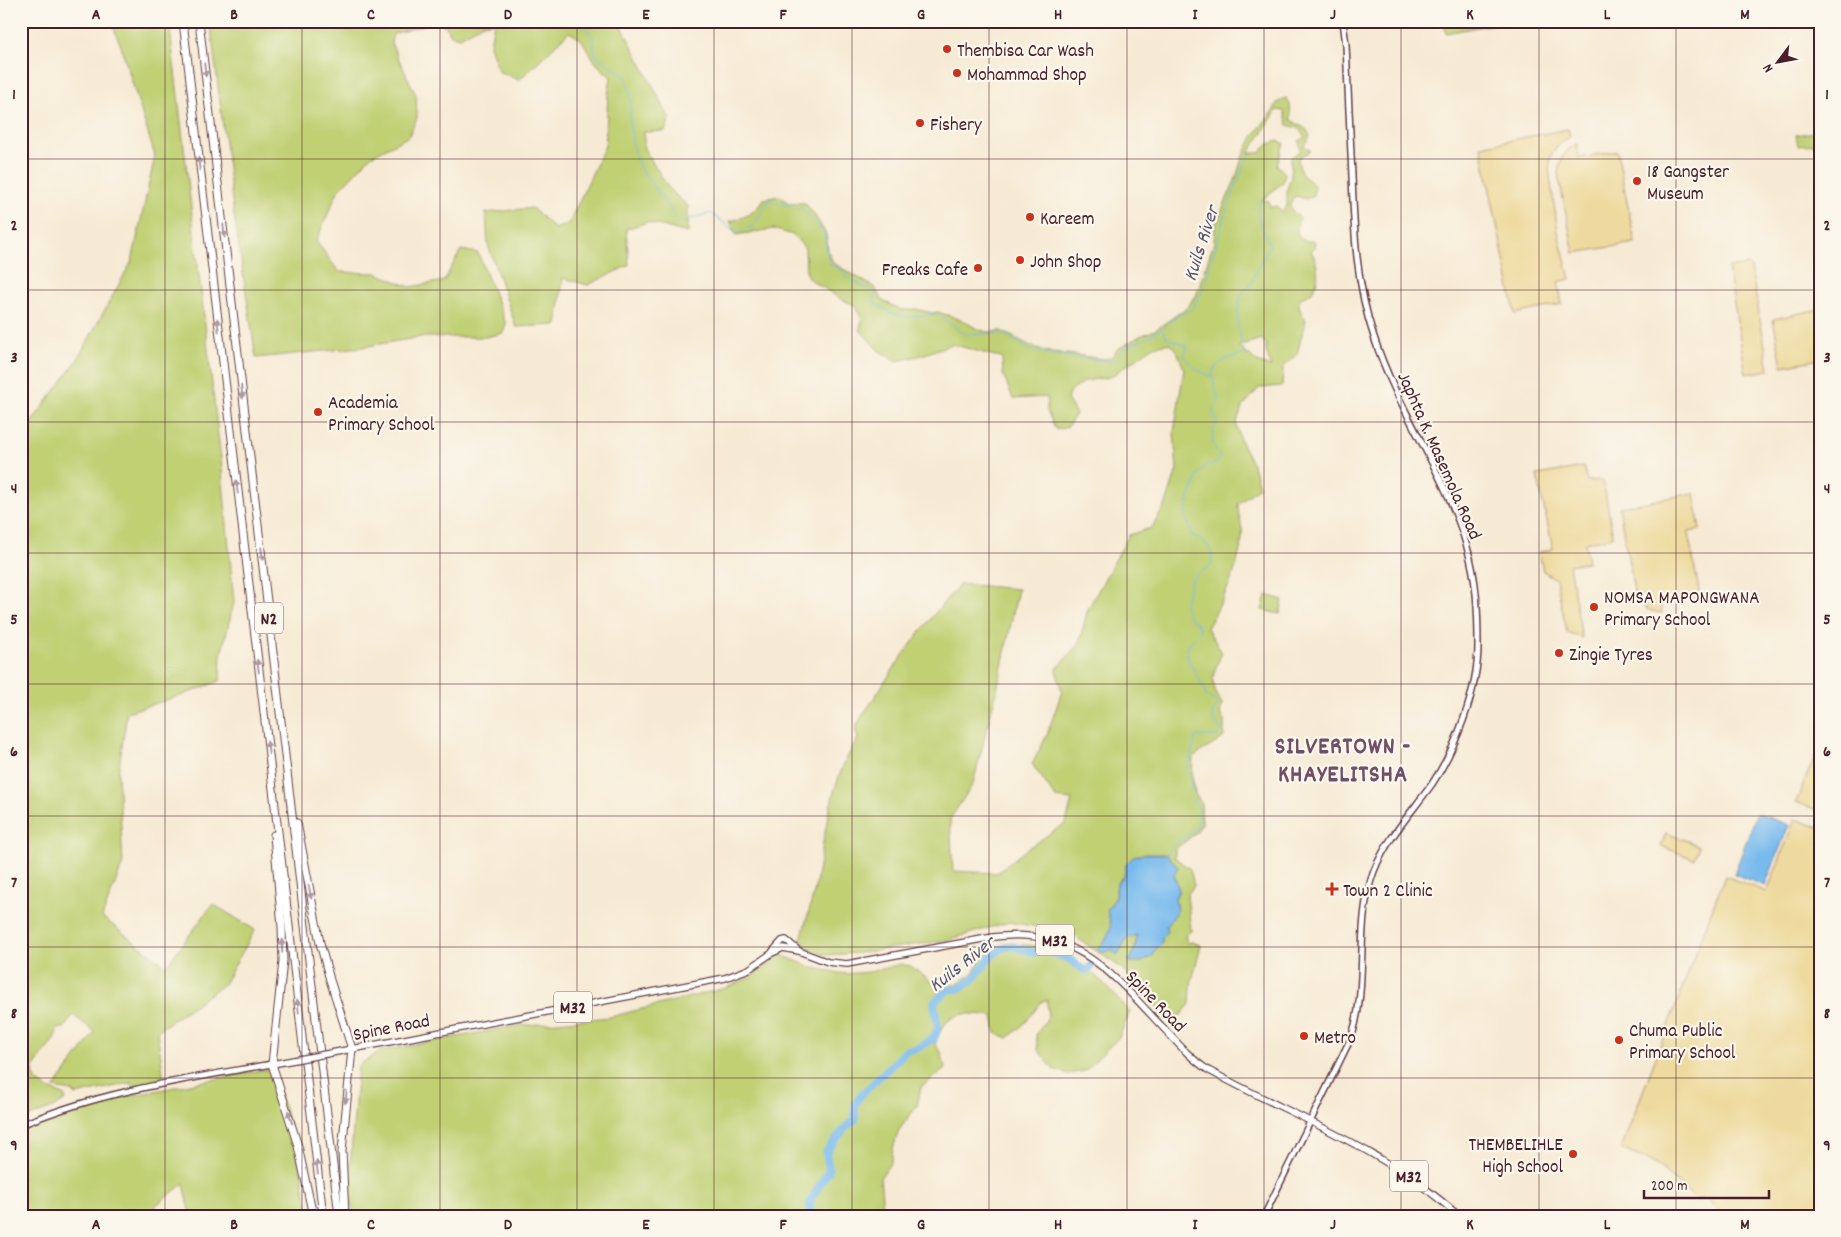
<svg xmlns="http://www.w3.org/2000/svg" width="1841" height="1237" font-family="Dekko,sans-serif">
<rect width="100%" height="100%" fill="#fbf7ec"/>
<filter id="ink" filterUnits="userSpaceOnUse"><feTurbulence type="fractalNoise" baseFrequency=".02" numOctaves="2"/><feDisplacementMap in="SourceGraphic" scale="10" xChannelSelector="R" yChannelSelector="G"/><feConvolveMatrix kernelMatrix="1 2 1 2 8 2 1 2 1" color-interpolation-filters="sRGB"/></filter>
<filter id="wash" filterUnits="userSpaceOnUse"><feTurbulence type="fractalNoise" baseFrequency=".0096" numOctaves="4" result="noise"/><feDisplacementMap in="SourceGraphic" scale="20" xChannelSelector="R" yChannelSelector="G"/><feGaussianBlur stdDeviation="1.12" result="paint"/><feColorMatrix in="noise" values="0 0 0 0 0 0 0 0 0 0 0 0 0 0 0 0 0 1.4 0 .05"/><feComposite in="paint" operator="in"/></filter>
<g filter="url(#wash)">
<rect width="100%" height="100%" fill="#f6ead4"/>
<g fill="#c0d073" stroke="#85784f" fill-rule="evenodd">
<path d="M111 21H169L221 460 234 602 221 655 220 681 180 696 127 712 118 774 123 863 102 917 166 966 213 904 255 930 224 984 157 1031 164 1080 158 1082 134 1086 130 1083 76 1095 72 1091 54 1088 95 1032 73 1015 64 1028H58C50 1060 4 1074 64 1095L66 1100 53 1108 21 1120V432L25 431 76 362 132 261 155 156 121 46Z"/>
<path d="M210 21H619L670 119 665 131 644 132V149L670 190 688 206V233L647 222 626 229 629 265 588 285 563 278 557 325 516 327 488 245 486 213 532 208 555 229 569 223 605 146 608 96 611 77 596 63 581 39 569 32 519 80 498 71 490 45 494 22 483 24 460 37 451 35 446 26 435 22 393 34 391 43 416 95 417 118 409 136 371 156 338 191 316 241 339 272 376 273 410 287 444 281 461 250 478 253 506 324 503 333 486 337H421L362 347 256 358 233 208Z"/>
<path d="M1443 21H1510L1446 33Z"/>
<path d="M1286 98 1290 104 1291 120 1306 129 1310 136 1304 146 1311 151 1300 156 1298 161 1302 175 1310 181 1315 186 1313 195 1307 199 1296 196 1292 200 1290 205 1293 212 1300 218C1296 225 1296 231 1300 239L1307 241H1314L1315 246 1311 251C1318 262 1321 281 1311 293 1309 295 1303 297 1300 298 1298 308 1300 312 1306 319L1297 354 1283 367 1282 386 1259 388 1242 407 1236 424 1240 440 1253 465 1259 487 1238 504C1237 515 1244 527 1242 538 1238 570 1223 601 1207 628L1222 653C1212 675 1209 682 1222 704L1220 714 1224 720V737C1215 745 1202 749 1193 758L1192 775 1195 794 1201 803 1202 823 1196 833 1175 849V858L1190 869 1194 886 1187 895 1191 931 1185 935 1187 943 1192 942 1201 945 1191 984 1190 1004 1181 1015 1175 1017 1164 1014 1120 967 1068 932 1009 922 948 940 859 953 826 955 807 949 801 939C806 921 812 902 816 883 825 837 830 778 858 739L855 728C887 677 920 628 960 584L1018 589 999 681 973 784 950 819 953 871 997 873 1028 848 1066 823 1072 800 1056 798 1032 764 1047 735 1062 691 1056 670 1079 643 1088 609 1129 535 1151 528 1154 524 1166 504 1177 470 1174 432 1184 369 1178 353 1170 343 1154 346 1110 377 1085 381 1070 391 1067 399 1076 414 1067 427 1056 430 1047 411V397L1013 399 1003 374 1002 358 952 344 922 355 897 361 879 351 860 330 862 318 855 305 841 299 808 278 806 271 805 248 793 235 773 229 736 235 730 221C747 217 754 214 764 199L779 196 789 203H805L815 216 826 234 828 251 833 263 874 287 883 301 902 310 916 309 932 313 938 312 962 320 979 330 989 332 1001 331 1029 345 1045 351 1104 359 1110 358 1118 349 1140 336 1155 330 1185 309 1196 296 1214 242 1215 226 1236 178 1242 158 1254 135 1274 110 1277 103ZM1277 110 1284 111 1288 125 1300 129 1305 138 1299 141 1301 151 1291 157V176L1287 190V205L1282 212 1277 206 1270 207 1269 201 1262 200 1283 182 1285 173 1277 165 1284 143 1278 141 1266 145 1261 153H1249ZM1261 339 1266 343V351L1271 367 1257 362 1250 355 1245 354 1239 346ZM1144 854 1174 875 1179 890 1175 898 1177 912 1166 926 1158 946 1154 951 1130 962 1135 949 1137 935 1098 948 1105 941 1112 927 1107 910 1115 898 1117 883 1124 875 1126 864 1134 856Z"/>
<path d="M1819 131 1820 143 1798 146 1796 135Z"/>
<path d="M1266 595 1283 600 1280 614 1262 610Z"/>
<path d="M1009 943C1022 945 1038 945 1051 949 1085 960 1107 986 1130 1012L1119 1037 1085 1071 1068 1074 1053 1069 1038 1050 1036 1035 1048 1017 1047 1000 1042 1001 1025 1023 1008 1038 996 1033 993 1016C962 1012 946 1010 935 1045L942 1054 945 1069 921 1087 917 1106 899 1130 893 1148 891 1162 880 1178 882 1197 880 1216H353L349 1179 358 1066 380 1051 516 1026 610 1017 726 988 749 978 781 955 814 968 845 974 870 972 900 964 911 966 940 988C962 983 980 974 982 950Z"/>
<path d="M261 1070H267L273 1074 295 1141 310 1216H191L184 1183 155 1206 161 1216H21V1130L99 1102Z"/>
</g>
<g fill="#eeda9e" stroke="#9c7c64">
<path d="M1568 129 1570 137 1557 146 1551 155 1549 170 1558 232 1570 279 1558 282 1562 304 1515 314 1481 146Z"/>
<path d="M1577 144 1579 158 1617 151 1635 243 1574 253 1558 174C1560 160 1564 150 1577 144Z"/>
<path d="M1748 265 1751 268 1769 370 1746 374 1728 268Z"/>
<path d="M1820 309V359L1782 366 1773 319Z"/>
<path d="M1584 467 1587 481 1603 480 1613 537 1585 543 1588 562 1569 565 1582 638 1567 632 1556 579 1543 571 1539 552 1553 549 1537 475Z"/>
<path d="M1694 493 1700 530 1688 532 1700 596 1660 601 1662 613C1645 611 1641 606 1634 591L1619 507Z"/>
<path d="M1815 756 1820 759V811L1796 802Z"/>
<path d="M1795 819 1820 828V1216H1724L1704 1196 1698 1201 1655 1163 1621 1149 1725 876 1767 892Z"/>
<path d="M1666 833 1698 845V849L1694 859 1661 846Z"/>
</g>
<g fill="#77baed" stroke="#606c8c">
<path d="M1757 813 1789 825 1765 886 1734 874Z"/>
<path d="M1144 854H1166L1178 867 1174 875 1179 890 1175 898 1177 912 1166 926 1167 932 1162 937V944L1154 951 1153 956 1142 962H1129L1135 949 1137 935 1126 939 1118 955 1111 950 1106 952H1099L1098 948 1105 941 1111 927 1107 910 1115 898 1117 883 1124 875 1126 864 1134 856Z"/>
</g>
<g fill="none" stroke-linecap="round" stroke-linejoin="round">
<g stroke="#77baed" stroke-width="1">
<path d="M573 21 575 23 584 25 593 37 595 55 626 77 631 99 630 125 633 146 639 166 679 222 711 213 737 233 752 227 769 200 803 209 824 233 829 264 842 270 846 277 876 293 874 303 891 313 906 317 936 314 965 334H1003L1031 350 1062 356 1112 362 1122 350 1162 329 1176 317 1192 309 1202 292 1227 209 1249 153"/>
<path d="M1163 331 1167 338 1185 345 1187 349 1184 355C1189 366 1201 372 1212 377"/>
<path d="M1165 855 1178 841 1195 830 1200 817 1198 807 1193 801 1191 781 1187 770 1196 736H1218L1221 731 1219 726 1214 723 1212 713 1217 707 1216 702 1205 695C1205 679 1182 663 1188 647 1190 640 1197 638 1200 631L1197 624 1189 617 1184 605 1192 579 1199 572 1210 567C1217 553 1205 539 1192 536L1185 513 1190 495 1196 481 1197 476 1207 464 1212 465 1220 460C1220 454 1217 454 1215 449 1210 441 1213 429 1217 421L1213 412C1214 409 1217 405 1218 402 1219 393 1213 386 1213 378 1211 361 1233 357 1245 354L1238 329V310L1241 294 1250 286 1259 265 1270 245C1265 233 1251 211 1262 200"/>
</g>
<path stroke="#77baed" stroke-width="8" d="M810 1216V1201L829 1170 826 1152 846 1127 855 1120V1104L862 1094 907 1050 916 1049 934 1038 938 1028 934 1002 948 990 957 989 964 986 973 979 991 957 1002 948 1013 946 1031 952H1050L1069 959 1084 970 1089 969 1091 966"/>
</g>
</g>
<g filter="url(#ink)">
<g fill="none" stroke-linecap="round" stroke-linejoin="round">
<g stroke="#643d44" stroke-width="8">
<g id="secondary">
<path d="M21 1125C101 1091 188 1079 272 1064"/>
<path d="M1264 1216 1352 1036C1369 982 1354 924 1374 871 1387 838 1412 812 1432 784 1456 748 1478 690 1478 646 1478 612 1477 580 1467 547 1446 473 1397 410 1374 337 1356 284 1354 231 1352 176 1350 133 1348 89 1346 45L1343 21"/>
</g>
</g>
<g stroke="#643d44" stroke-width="8">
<g id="primary">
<path d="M773 951 782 941 786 940 798 950"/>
<path d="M331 1053 725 978 749 969 772 953 783 948 799 951 828 962 847 964 993 937C1079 925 1116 979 1169 1034 1181 1047 1193 1060 1208 1070 1295 1117 1385 1149 1459 1216"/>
<path d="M272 1064 294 1060"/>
</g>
</g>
<g stroke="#643d44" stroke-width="9">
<g id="highway">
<path d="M183 21 323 1216"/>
<path d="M199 21 339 1216"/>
<path d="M297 823 320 943 330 980 352 1049 342 1151 345 1216"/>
<path d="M274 835 282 927 283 961 272 1064 298 1146 313 1216"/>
</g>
</g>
<use href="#secondary" stroke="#fff" stroke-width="5"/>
<use href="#primary" stroke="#fff" stroke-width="5.5"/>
<use href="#highway" stroke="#fff" stroke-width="7"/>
<g stroke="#643d44" stroke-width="8" stroke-linecap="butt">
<path id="primary-bridge" d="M294 1060 331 1053"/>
</g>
<use href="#primary-bridge" stroke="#fff" stroke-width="5.5"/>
</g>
<defs><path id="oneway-solid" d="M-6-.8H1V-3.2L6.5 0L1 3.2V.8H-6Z" transform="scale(1.25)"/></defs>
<g fill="#ae9aa0">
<use href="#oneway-solid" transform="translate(205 70) rotate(83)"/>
<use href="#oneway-solid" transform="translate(199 164) rotate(-96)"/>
<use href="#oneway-solid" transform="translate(224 231) rotate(83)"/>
<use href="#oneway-solid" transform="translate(218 325) rotate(-96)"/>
<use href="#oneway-solid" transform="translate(242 392) rotate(83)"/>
<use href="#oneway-solid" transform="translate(237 487) rotate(-97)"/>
<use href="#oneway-solid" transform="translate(262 554) rotate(83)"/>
<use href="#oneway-solid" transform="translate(258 666) rotate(-97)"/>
<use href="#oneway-solid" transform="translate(268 748) rotate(-97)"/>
<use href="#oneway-solid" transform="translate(310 892) rotate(79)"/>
<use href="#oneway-solid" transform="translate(282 946) rotate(-92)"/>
<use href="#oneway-solid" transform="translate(298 1006) rotate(-97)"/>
<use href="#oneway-solid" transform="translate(346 1097) rotate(97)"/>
<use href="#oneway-solid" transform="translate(290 1117) rotate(-108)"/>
<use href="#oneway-solid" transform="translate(317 1167) rotate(-97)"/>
</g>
</g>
<path fill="none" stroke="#4a1f2b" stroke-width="1" stroke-opacity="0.55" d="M165 21V1216M302 21V1216M440 21V1216M577 21V1216M714 21V1216M852 21V1216M989 21V1216M1127 21V1216M1264 21V1216M1401 21V1216M1539 21V1216M1676 21V1216M21 159H1820M21 290H1820M21 422H1820M21 553H1820M21 684H1820M21 816H1820M21 947H1820M21 1078H1820"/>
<g fill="#c8321e" stroke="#fbf7ec" stroke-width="2">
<circle cx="947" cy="49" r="5"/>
<circle cx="957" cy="73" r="5"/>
<circle cx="920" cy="123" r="5"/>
<circle cx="1637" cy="181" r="5"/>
<circle cx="1030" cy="217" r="5"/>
<circle cx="1020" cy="260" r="5"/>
<circle cx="978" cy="268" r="5"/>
<circle cx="318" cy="412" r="5"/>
<circle cx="1594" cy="607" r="5"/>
<circle cx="1559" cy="653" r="5"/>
<path d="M1329.5 881.5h5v5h5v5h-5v5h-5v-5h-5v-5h5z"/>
<circle cx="1304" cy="1036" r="5"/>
<circle cx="1619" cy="1040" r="5"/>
<circle cx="1573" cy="1154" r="5"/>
</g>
<g text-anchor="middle" stroke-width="4.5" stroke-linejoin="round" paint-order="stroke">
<g fill="#fbf7ec" stroke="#7f6065" stroke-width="1">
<rect x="255" y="602.5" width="28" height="31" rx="4"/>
<rect x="1036" y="924.5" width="38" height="31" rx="4"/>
<rect x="554" y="991.5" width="38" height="31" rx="4"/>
<rect x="1390" y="1160.5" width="38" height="31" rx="4"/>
</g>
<g font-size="18" font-weight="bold" fill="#4a1f2b">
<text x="269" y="624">N2</text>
<text x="1055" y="946">M32</text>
<text x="573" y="1013">M32</text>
<text x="1409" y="1182">M32</text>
</g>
<g font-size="19" fill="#4a1f2b" stroke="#fbf7ec" text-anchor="start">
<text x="957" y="56">Thembisa Car Wash</text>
<text x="967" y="80">Mohammad Shop</text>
<text x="930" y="130">Fishery</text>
<text x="1647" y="177">18 Gangster<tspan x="1647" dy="22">Museum</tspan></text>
<text x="1040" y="224">Kareem</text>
<text x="1030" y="267">John Shop</text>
<text x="968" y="275" text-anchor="end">Freaks Cafe</text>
<text x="328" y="408">Academia<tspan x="328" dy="22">Primary School</tspan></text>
<text x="1604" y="603">NOMSA MAPONGWANA<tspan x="1604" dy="22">Primary School</tspan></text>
<text x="1569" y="660">Zingie Tyres</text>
<text x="1343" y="896">Town 2 Clinic</text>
<text x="1629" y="1036">Chuma Public<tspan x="1629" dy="22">Primary School</tspan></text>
<text x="1314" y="1043">Metro</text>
<text x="1563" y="1150" text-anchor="end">THEMBELIHLE<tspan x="1563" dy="22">High School</tspan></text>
</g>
<g font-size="19" fill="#4a1f2b" stroke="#fbf7ec">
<text transform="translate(1441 455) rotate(66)" y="7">Japhta K. Masemola Road</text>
<text transform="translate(1157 1000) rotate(46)" y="7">Spine Road</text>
<text transform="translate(391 1026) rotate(-11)" y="7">Spine Road</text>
</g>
<g font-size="20" font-style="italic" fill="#5a556f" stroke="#fbf7ec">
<text transform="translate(1200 243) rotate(-72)" y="7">Kuils River</text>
<text transform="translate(961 963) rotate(-38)" y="7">Kuils River</text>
</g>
<g font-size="24" font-weight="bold" letter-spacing="1" fill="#6f4e67" stroke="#fbf7ec">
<text x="1343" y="753">SILVERTOWN -<tspan x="1343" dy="28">KHAYELITSHA</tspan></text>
</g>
</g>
<rect width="1841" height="1237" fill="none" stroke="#fbf7ec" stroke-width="55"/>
<g transform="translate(1778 62) rotate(238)" stroke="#fbf7ec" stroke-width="4" paint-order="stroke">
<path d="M0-4L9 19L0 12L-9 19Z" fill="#4a1f2b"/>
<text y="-8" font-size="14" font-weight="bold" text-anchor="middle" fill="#4a1f2b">N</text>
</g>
<path d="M1644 1190v8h125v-8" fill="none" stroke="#4a1f2b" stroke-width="2.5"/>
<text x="1651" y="1190" font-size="15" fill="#4a1f2b" stroke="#fbf7ec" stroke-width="4" paint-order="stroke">200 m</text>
<rect x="28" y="28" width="1786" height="1182" fill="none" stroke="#4a1f2b" stroke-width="2"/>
<g font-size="16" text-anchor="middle" font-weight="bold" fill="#4a1f2b">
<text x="96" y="19">A</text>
<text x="234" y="19">B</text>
<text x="371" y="19">C</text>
<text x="508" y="19">D</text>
<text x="646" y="19">E</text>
<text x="783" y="19">F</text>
<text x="921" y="19">G</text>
<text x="1058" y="19">H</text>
<text x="1195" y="19">I</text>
<text x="1333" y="19">J</text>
<text x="1470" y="19">K</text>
<text x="1607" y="19">L</text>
<text x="1745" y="19">M</text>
<text x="14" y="99">1</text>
<text x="1827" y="99">1</text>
<text x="14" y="230">2</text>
<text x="1827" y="230">2</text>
<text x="14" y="362">3</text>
<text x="1827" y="362">3</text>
<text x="14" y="493">4</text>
<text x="1827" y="493">4</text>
<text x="14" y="624">5</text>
<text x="1827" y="624">5</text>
<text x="14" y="756">6</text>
<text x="1827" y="756">6</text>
<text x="14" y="887">7</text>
<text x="1827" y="887">7</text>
<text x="14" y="1018">8</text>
<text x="1827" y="1018">8</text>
<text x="14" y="1150">9</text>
<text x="1827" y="1150">9</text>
<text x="96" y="1229">A</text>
<text x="234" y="1229">B</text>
<text x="371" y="1229">C</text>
<text x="508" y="1229">D</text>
<text x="646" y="1229">E</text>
<text x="783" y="1229">F</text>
<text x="921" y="1229">G</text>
<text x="1058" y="1229">H</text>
<text x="1195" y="1229">I</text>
<text x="1333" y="1229">J</text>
<text x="1470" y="1229">K</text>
<text x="1607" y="1229">L</text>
<text x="1745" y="1229">M</text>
</g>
</svg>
